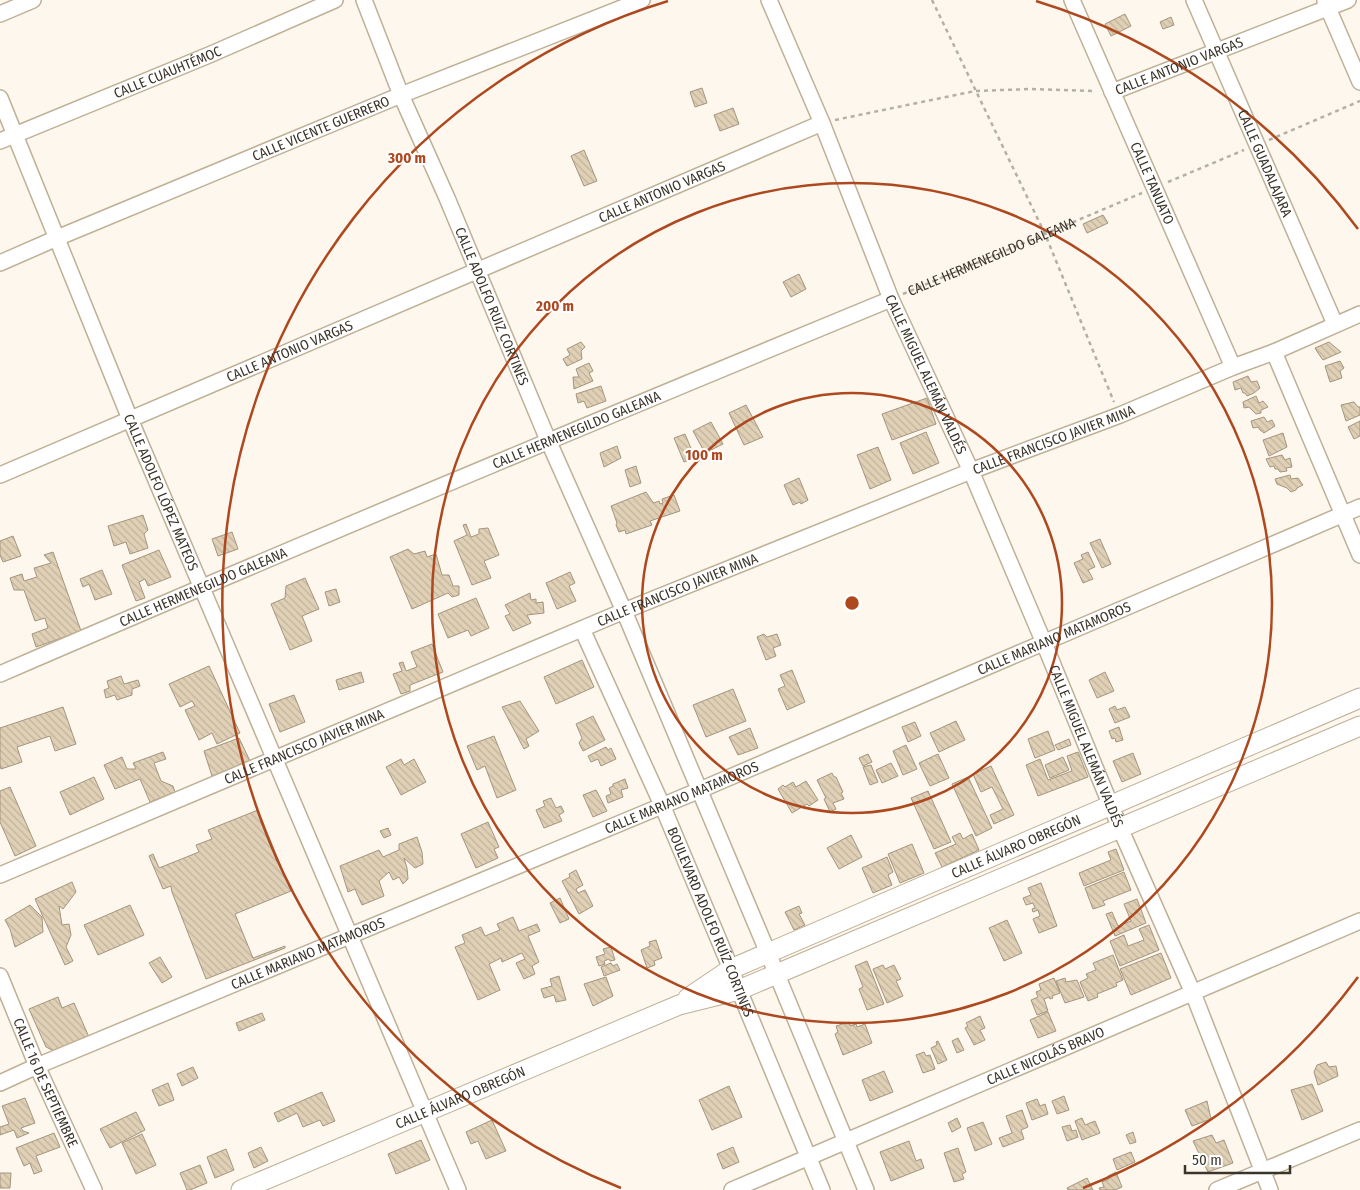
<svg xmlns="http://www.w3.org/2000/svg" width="1360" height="1190" font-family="'Fira Sans Condensed',sans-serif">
<defs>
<pattern id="building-back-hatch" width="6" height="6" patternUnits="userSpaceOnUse" patternTransform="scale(1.25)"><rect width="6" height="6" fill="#e0d0b6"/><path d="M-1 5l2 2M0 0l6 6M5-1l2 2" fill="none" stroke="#c1b39d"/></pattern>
</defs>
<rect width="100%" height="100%" fill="#fef7ed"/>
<g fill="url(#building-back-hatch)" stroke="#a4957d">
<path d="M1125 14 1131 26 1111 36 1105 24Z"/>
<path d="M1171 17 1174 25 1163 29 1160 22Z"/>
<path d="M702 88 707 103 695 107 690 92Z"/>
<path d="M733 108 739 124 720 131 714 115Z"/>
<path d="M584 150 597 181 584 186 571 156Z"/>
<path d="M1103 215 1108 223 1087 233 1083 224Z"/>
<path d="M799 274 806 289 791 297 783 282Z"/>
<path d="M581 342 585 347 581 351 582 359 567 366 563 359 570 355 567 349Z"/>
<path d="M1329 342 1341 352 1323 360 1318 353 1315 348Z"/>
<path d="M1340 361 1344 368 1340 371 1342 378 1330 382 1325 366Z"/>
<path d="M589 363 593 371 589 373 593 381 574 389 573 377H579L576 369Z"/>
<path d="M1248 376 1251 382 1257 381 1260 388 1254 393 1247 396 1245 393H1243L1241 388 1235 390 1233 382Z"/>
<path d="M601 386 606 401 587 408 584 401 578 403 576 394Z"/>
<path d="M1256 396 1259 403 1263 401 1268 407 1261 410V413L1256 414 1249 407 1244 408 1243 402Z"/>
<path d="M927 398 936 424 892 440 882 414Z"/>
<path d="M1354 402 1358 407H1360V415L1346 421 1341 405Z"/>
<path d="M746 405 763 437 744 445 729 413Z"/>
<path d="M1264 417 1267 422 1272 420 1275 426 1264 433 1260 430 1258 427 1253 428 1251 421Z"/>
<path d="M1360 421V436L1354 439 1348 427Z"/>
<path d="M711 422 723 444 705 453 693 431Z"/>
<path d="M926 432 939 463 913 474 900 443Z"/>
<path d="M1283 433 1287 447 1269 456 1263 440Z"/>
<path d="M685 434 695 458 684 462 674 438Z"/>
<path d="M617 446 621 458 604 467 600 453Z"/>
<path d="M878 447 891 480 870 489 857 455Z"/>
<path d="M1282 455 1285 460 1290 458 1292 467 1286 468 1287 471 1280 472 1278 469H1275L1274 466 1270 467 1266 459Z"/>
<path d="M636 466 641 483 630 487 625 470Z"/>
<path d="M1290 475 1291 479 1298 478 1303 485 1297 488 1296 490 1291 492 1287 488 1277 484 1275 479Z"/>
<path d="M799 478 808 500 801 504 800 502 793 505 784 485Z"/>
<path d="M646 492 652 501 654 503 659 501 660 504 663 503 662 499 674 495 680 511 650 521 652 525 626 534 625 530 619 532 616 525 617 523 611 506Z"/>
<path d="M143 515 148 530 144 534 148 548 130 554 126 542 114 546 108 526Z"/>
<path d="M466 524 471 537 479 534V529L488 528 499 555 484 561 491 578 472 585 454 541 467 535 463 525Z"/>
<path d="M232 532 238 549 218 556 212 539Z"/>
<path d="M13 536 21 556 3 562 0 555V541Z"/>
<path d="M1100 539 1111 564 1102 568 1090 543Z"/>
<path d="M408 549 414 554 425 551 427 557 436 554 442 575H449L453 586H459V595L452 597 448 593 412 609 390 557Z"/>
<path d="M159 550 171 577 148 586 145 579 139 582 145 598 136 601 122 565Z"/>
<path d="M53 552 81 631 36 647 32 634 48 628 45 618 35 621 24 590H14L10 578 22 574 24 581 37 577 34 568 51 563 44 555Z"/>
<path d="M1088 552 1095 567 1088 570 1093 579 1083 583 1074 563 1083 559 1081 555Z"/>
<path d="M102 570 112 594 95 600 89 584 83 587 80 579Z"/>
<path d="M570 572 575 583 569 586 576 601 557 609 546 583Z"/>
<path d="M305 578 319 609 302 616 312 641 290 650 271 604 285 598 286 586Z"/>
<path d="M336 589 340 602 329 606 325 592Z"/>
<path d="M530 593 531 600 536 599V603L543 602 544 613 527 615 531 623 513 631 505 616 510 614 505 605Z"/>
<path d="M476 598 489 628 471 636 468 630 448 638 438 614Z"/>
<path d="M764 634 767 637 777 634 781 645 773 648 776 656 766 660 757 637Z"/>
<path d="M432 644 443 672 410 685V691L401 694 393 674 402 671 399 663 403 662 406 671 417 667 411 652Z"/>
<path d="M582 660 594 687 556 704 544 677Z"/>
<path d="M209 666 240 733 217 744 212 733 199 740 185 710 195 706 192 701 180 707 169 684Z"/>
<path d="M792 670 805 702 787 710 778 689 785 686 780 675Z"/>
<path d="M361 672 364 682 339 690 336 680Z"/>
<path d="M1105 672 1114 691 1097 698 1089 680Z"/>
<path d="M121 676 124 684 138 680 140 686 132 689V695L117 700 115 695 106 698 104 690 109 688 107 681Z"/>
<path d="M733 689 746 721 706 737 693 705Z"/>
<path d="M294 695 305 722 280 732 269 704Z"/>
<path d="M520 701 539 731 526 739 529 746 524 749 502 707Z"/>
<path d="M1115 706 1117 710 1125 707 1130 717 1115 723 1109 709Z"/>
<path d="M63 707 76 744 55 751 50 736 17 747 22 762 1 769 0 766V728Z"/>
<path d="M593 716 605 740 583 751 579 743 582 738 576 724Z"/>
<path d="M956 721 965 740 939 752 930 733Z"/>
<path d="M915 722 921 736 908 742 902 727Z"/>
<path d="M1119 727 1123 740 1116 742 1115 738 1112 739 1109 731Z"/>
<path d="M750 728 758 748 738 755 729 737Z"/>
<path d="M1048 731 1055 750 1035 758 1028 739Z"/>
<path d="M494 736 516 790 497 798 485 766 477 770 467 746Z"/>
<path d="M239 738 250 761 212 776 204 751Z"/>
<path d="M1069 739 1071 745 1058 750 1055 745Z"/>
<path d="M906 745 917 769 903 775 893 751Z"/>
<path d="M606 747 608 750 611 748 616 759 601 766 598 759 591 762 588 756Z"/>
<path d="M163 752 166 759 154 763 161 781 173 786 175 792 150 802 140 779 115 789 104 765 122 757 127 769H136L133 763Z"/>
<path d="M1078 752 1088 777 1038 796 1026 765 1040 759 1048 780 1072 771 1067 756Z"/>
<path d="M1133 753 1141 774 1122 782 1113 761Z"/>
<path d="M868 754 872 762 863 766 859 758Z"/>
<path d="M938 754 949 778 930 786 919 763Z"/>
<path d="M1063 757 1069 770 1050 778 1045 765Z"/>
<path d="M401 759 404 765 414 759 426 782 401 795 386 767Z"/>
<path d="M891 763 898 776 882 783 876 770Z"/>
<path d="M871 765 878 782 870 785 863 767Z"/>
<path d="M991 766 1014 815 994 824 990 815 1003 809 992 787 981 792 973 774Z"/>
<path d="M832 773 834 777H836L843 792 841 793 844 799 833 803 836 809 830 812 824 799 826 798 817 780Z"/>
<path d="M94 777 104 799 70 815 60 792Z"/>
<path d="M968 777 992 828 976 836 952 784Z"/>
<path d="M625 779 628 788 621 790 623 797 608 803 606 796 611 794 609 788 613 786V784Z"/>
<path d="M806 781 818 800 809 806 807 804 792 813 778 789 783 785 785 787 793 782 796 787Z"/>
<path d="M10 787 36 846 15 856 0 822V791Z"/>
<path d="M596 790 607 811 593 817 583 795Z"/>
<path d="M928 791 951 842 934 849 911 798Z"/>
<path d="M551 798 556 808 561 806 564 812 559 815 562 821 544 828 536 810 545 806 543 801Z"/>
<path d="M258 810 291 891 235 914 253 958 285 946V948L206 979 172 892 171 886 163 889 149 856 153 854 159 868 199 852 196 845 212 839 208 830Z"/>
<path d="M488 822 499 847 494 849 498 858 476 868 461 834Z"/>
<path d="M388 828 391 835 384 838 380 831Z"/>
<path d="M960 833 963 839 972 834 979 850 942 867 935 853 956 844 952 837Z"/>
<path d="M851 835 862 857 839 869 827 848Z"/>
<path d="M417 837 422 852 423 864 415 868 404 858 407 868 408 879 403 884 399 877 393 880 389 872 379 881 384 896 362 905 355 889 348 892 340 866 379 850 383 857 399 850V844Z"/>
<path d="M912 844 924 873 900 883 888 854Z"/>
<path d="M1116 849 1124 870 1084 886 1079 873 1111 860 1108 852Z"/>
<path d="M887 857 893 872 888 875 892 885 873 893 862 868Z"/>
<path d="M576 870 583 885 576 889 578 893 585 890 593 906 579 914 562 881 570 877 569 874Z"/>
<path d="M1124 872 1131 890 1103 901 1105 905 1093 909 1085 888Z"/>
<path d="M72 882 76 892 63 909 59 906 62 925 69 924 71 935 66 947 73 961 65 965 35 899Z"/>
<path d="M1041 883 1057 926 1039 933 1033 919 1040 916 1038 910 1033 912 1032 909 1035 908 1033 903 1026 905 1023 898 1031 895 1028 888Z"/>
<path d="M560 898 569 919 560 923 550 903Z"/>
<path d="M1137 899 1146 923 1115 936 1106 914 1112 912 1118 926 1131 921 1124 904Z"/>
<path d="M30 905 42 917 43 932 15 947 10 929 5 920Z"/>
<path d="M130 905 144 935 98 955 84 925Z"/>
<path d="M799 906 802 913 799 914 805 925 794 930 785 912Z"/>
<path d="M513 917 519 931 537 924 540 931 528 936 539 962 532 966 535 974 524 979 516 963 525 959 522 953 502 962 501 958 489 964 500 990 478 1000 455 947 465 943 462 935 481 927 485 936 500 930 497 924Z"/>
<path d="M1007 920 1022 953 1004 961 989 928Z"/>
<path d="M1149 925 1159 950 1120 966 1110 941 1124 935 1128 946 1144 940 1139 929Z"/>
<path d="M656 940 662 958 654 961 655 965 647 968 641 950 650 946 649 942Z"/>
<path d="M611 947 615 960 610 961 609 959 604 961 605 964 599 966 596 957 605 954 603 949Z"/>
<path d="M1161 953 1171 978 1131 995 1120 969Z"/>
<path d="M1113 955 1123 980 1116 983 1117 986 1097 994 1098 997 1088 1001 1080 982 1088 978 1086 974 1096 970 1093 963Z"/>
<path d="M160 957 172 977 162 983 149 963Z"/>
<path d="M867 961 884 1004 867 1010 859 989 863 987 855 966Z"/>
<path d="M611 963 613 966 617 964 620 970 604 976 601 967Z"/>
<path d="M883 965 885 969 894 965 901 979 896 981 903 996 887 1003 873 969Z"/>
<path d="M559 976 566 1000 556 1002 554 995 544 998 541 989 552 986 550 979Z"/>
<path d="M606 977 613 996 593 1006 584 984Z"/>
<path d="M1054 978 1060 993 1052 996 1053 998 1050 999 1049 997 1044 999 1048 1011 1037 1015 1031 1000 1038 997 1036 992 1041 990 1039 984Z"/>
<path d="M1065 978 1066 982 1077 980 1084 997 1065 1003 1056 981Z"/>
<path d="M58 997 62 1008 74 1003 89 1037 54 1051 46 1047 29 1009Z"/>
<path d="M1048 1012 1056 1031 1038 1038 1030 1020Z"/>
<path d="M262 1013 265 1020 239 1031 236 1023Z"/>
<path d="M980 1016 985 1028 980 1030 985 1040 974 1045 965 1028 968 1026 966 1023Z"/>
<path d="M849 1022 850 1026 856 1024 857 1027 865 1024 872 1043 843 1055 835 1034 838 1032 836 1026Z"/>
<path d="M958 1038 964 1050 957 1053 952 1041Z"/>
<path d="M938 1041 947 1060 938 1064 931 1048 937 1045 936 1042Z"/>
<path d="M924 1052 926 1056 930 1055 935 1069 923 1073 916 1055Z"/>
<path d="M1326 1062 1329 1067 1336 1066 1338 1076 1318 1085 1314 1072 1317 1065Z"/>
<path d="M193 1067 198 1078 182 1086 177 1074Z"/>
<path d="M884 1071 893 1092 870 1101 862 1080Z"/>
<path d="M168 1083 174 1100 159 1106 152 1090Z"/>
<path d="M1312 1084 1323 1111 1302 1120 1291 1090Z"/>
<path d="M729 1086 742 1117 712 1130 699 1100Z"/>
<path d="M322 1092 335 1121 323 1126 320 1120 303 1127 297 1113 278 1122 274 1113Z"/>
<path d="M1064 1096 1069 1110 1057 1114 1052 1101Z"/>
<path d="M25 1098 35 1123 21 1128 23 1131 29 1133 17 1138 14 1130 0 1135V1127L9 1124 2 1106Z"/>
<path d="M1037 1099 1040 1106 1045 1104 1048 1114 1032 1120 1026 1103Z"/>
<path d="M1207 1101 1211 1119 1192 1126 1185 1110Z"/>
<path d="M1022 1110 1028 1127 1021 1130 1024 1139 1003 1147 999 1138 1012 1133 1006 1116Z"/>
<path d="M136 1112 145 1130 110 1148 100 1129Z"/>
<path d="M957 1118 961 1127 952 1132 948 1123Z"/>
<path d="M1082 1118 1085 1125 1095 1121 1100 1133 1082 1140 1075 1121Z"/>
<path d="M492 1120 506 1151 486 1159 478 1141 471 1144 466 1132Z"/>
<path d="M983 1122 992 1144 975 1151 967 1128Z"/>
<path d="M1070 1125 1072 1131 1076 1130 1078 1137 1067 1141 1062 1127Z"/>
<path d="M1133 1132 1136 1142 1130 1144 1126 1135Z"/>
<path d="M54 1133 60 1147 36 1156 42 1171 34 1174 30 1163 24 1166 16 1148Z"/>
<path d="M142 1134 156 1165 136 1174 122 1143Z"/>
<path d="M1212 1135 1216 1143 1224 1140 1233 1163 1208 1172 1193 1141Z"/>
<path d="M421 1140 430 1160 396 1174 388 1154Z"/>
<path d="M909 1141 916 1161 921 1159 924 1168 891 1181 880 1152Z"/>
<path d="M261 1147 268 1161 254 1168 248 1153Z"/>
<path d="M733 1147 739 1162 723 1169 717 1154Z"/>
<path d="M958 1148 966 1172 962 1174 964 1179 954 1182 944 1153Z"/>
<path d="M226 1149 234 1170 215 1178 207 1157Z"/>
<path d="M1131 1152 1135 1162 1117 1170 1113 1159Z"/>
<path d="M200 1165 207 1183 190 1190H187L180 1173Z"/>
<path d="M1116 1172 1122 1187 1115 1190H1100L1099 1188 1104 1187 1102 1182 1109 1179 1108 1176Z"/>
<path d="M0 1173H11L10 1188H0Z"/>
<path d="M1087 1178 1093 1190H1068L1067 1188Z"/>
</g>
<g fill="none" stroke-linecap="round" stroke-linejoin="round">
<g stroke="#bfb097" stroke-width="18">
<g id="minor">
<path id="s2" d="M364 0 401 95 447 198 548 440 624 611 768 953 866 1190"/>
<path id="s3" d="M769 0 822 123 891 299 971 471 1044 643 1120 828 1193 993 1270 1190"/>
<path id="s4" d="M1072 0 1233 367"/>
<path id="s5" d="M1194 0 1335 324"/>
<path d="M1325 1 1360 82"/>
<path d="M0 14 33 0"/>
<path id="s6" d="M1112 92 1348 0"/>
<path id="s7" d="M0 98 130 419 458 1190"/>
<path id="s8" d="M0 141 209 55 335 0"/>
<path id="s9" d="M0 263 57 238 401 95 642 0"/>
<path d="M1274 352 1360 555"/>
<path id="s10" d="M0 475 822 123"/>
<path id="s11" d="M582 629 662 805 731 969 739 990 822 1190"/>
<path id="s12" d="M0 674C296 546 593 422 891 299"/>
<path id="s13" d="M0 875 624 611 971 471 1120 415 1233 367 1274 352 1360 314"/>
<path id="s14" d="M0 976 37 1066 94 1190"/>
<path id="s15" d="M0 1083 37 1066 700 790 1360 507"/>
<path id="s16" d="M732 1190 1360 921"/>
<path d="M1217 1190 1360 1130"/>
</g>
</g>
<g stroke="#bfb097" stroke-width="21">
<g id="tertiary">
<path id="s17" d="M688 998 731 969 1360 698"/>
<path id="s18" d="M241 1190 679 1005 739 990 1360 726"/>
</g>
</g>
<g stroke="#b6afa5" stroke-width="2.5" stroke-dasharray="4 4" stroke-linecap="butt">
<path d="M932 0 1045 234 1114 402"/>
<path d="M835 120 975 91 1031 89 1096 91"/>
<path d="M1269 140 1360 101"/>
<path d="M1168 182 1244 150"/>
<path id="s1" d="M903 294 1142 193"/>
</g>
<use href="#minor" stroke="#fff" stroke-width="15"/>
<use href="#tertiary" stroke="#fff" stroke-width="19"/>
</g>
<g fill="none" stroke="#ae481f" stroke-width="2.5">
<circle cx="852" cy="603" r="210"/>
<circle cx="852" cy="603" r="420"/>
<path d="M1358 977A629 629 0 0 1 1083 1188M621 1188A629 629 0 0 1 668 1M1036 1A629 629 0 0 1 1358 229"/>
</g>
<g text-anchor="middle" stroke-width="4" stroke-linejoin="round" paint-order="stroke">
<g font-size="14" fill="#3a342a" stroke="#fff">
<text dy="5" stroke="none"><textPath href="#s6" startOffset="72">CALLE ANTONIO VARGAS</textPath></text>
<text dy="5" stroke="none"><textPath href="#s8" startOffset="181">CALLE CUAUHTÉMOC</textPath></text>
<text dy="5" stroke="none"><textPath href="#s9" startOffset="348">CALLE VICENTE GUERRERO</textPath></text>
<text dy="5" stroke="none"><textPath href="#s5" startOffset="178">CALLE GUADALAJARA</textPath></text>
<text dy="5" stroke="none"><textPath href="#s4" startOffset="200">CALLE TANUATO</textPath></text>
<text dy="5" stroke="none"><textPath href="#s10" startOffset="720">CALLE ANTONIO VARGAS</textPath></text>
<text dy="5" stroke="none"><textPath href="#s1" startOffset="96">CALLE HERMENEGILDO GALEANA</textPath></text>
<text dy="5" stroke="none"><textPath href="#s2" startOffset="332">CALLE ADOLFO RUIZ CORTINES</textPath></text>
<text dy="5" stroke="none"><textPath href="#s10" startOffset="315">CALLE ANTONIO VARGAS</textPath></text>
<text dy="5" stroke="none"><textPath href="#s3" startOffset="406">CALLE MIGUEL ALEMÁN VALDÉS</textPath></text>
<text dy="5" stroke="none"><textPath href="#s12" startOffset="626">CALLE HERMENEGILDO GALEANA</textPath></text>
<text dy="5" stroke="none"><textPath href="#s13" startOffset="1140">CALLE FRANCISCO JAVIER MINA</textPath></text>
<text dy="5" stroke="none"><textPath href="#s7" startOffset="426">CALLE ADOLFO LÓPEZ MATEOS</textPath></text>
<text dy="5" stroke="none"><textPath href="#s12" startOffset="221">CALLE HERMENEGILDO GALEANA</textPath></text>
<text dy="5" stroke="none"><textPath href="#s13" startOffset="735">CALLE FRANCISCO JAVIER MINA</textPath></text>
<text dy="5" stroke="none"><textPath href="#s15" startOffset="1144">CALLE MARIANO MATAMOROS</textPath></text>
<text dy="5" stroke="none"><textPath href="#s3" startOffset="811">CALLE MIGUEL ALEMÁN VALDÉS</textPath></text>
<text dy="5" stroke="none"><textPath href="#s13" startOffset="330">CALLE FRANCISCO JAVIER MINA</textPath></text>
<text dy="5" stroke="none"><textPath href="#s15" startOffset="739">CALLE MARIANO MATAMOROS</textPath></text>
<text dy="5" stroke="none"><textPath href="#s17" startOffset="362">CALLE ÁLVARO OBREGÓN</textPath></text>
<text dy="5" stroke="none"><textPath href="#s11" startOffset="320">BOULEVARD ADOLFO RUÍZ CORTINES</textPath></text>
<text dy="5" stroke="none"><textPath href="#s15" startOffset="334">CALLE MARIANO MATAMOROS</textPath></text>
<text dy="5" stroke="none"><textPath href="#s16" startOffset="341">CALLE NICOLÁS BRAVO</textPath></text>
<text dy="5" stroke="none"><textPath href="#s14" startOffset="116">CALLE 16 DE SEPTIEMBRE</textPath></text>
<text dy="5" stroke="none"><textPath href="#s18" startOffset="238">CALLE ÁLVARO OBREGÓN</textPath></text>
</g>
</g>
<circle cx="852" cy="603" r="8" fill="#ae481f" stroke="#fff" stroke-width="2.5"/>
<g font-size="15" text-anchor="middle" font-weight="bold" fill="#ae481f" stroke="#fff" stroke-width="4" stroke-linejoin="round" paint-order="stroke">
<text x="407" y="163">300 m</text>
<text x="555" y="311">200 m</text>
<text x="704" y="460">100 m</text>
</g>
<path d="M1185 1165v8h105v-8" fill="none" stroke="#3a342a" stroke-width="2.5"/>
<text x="1192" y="1165" font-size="15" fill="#3a342a" stroke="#ffffff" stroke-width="4" paint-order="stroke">50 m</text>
</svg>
